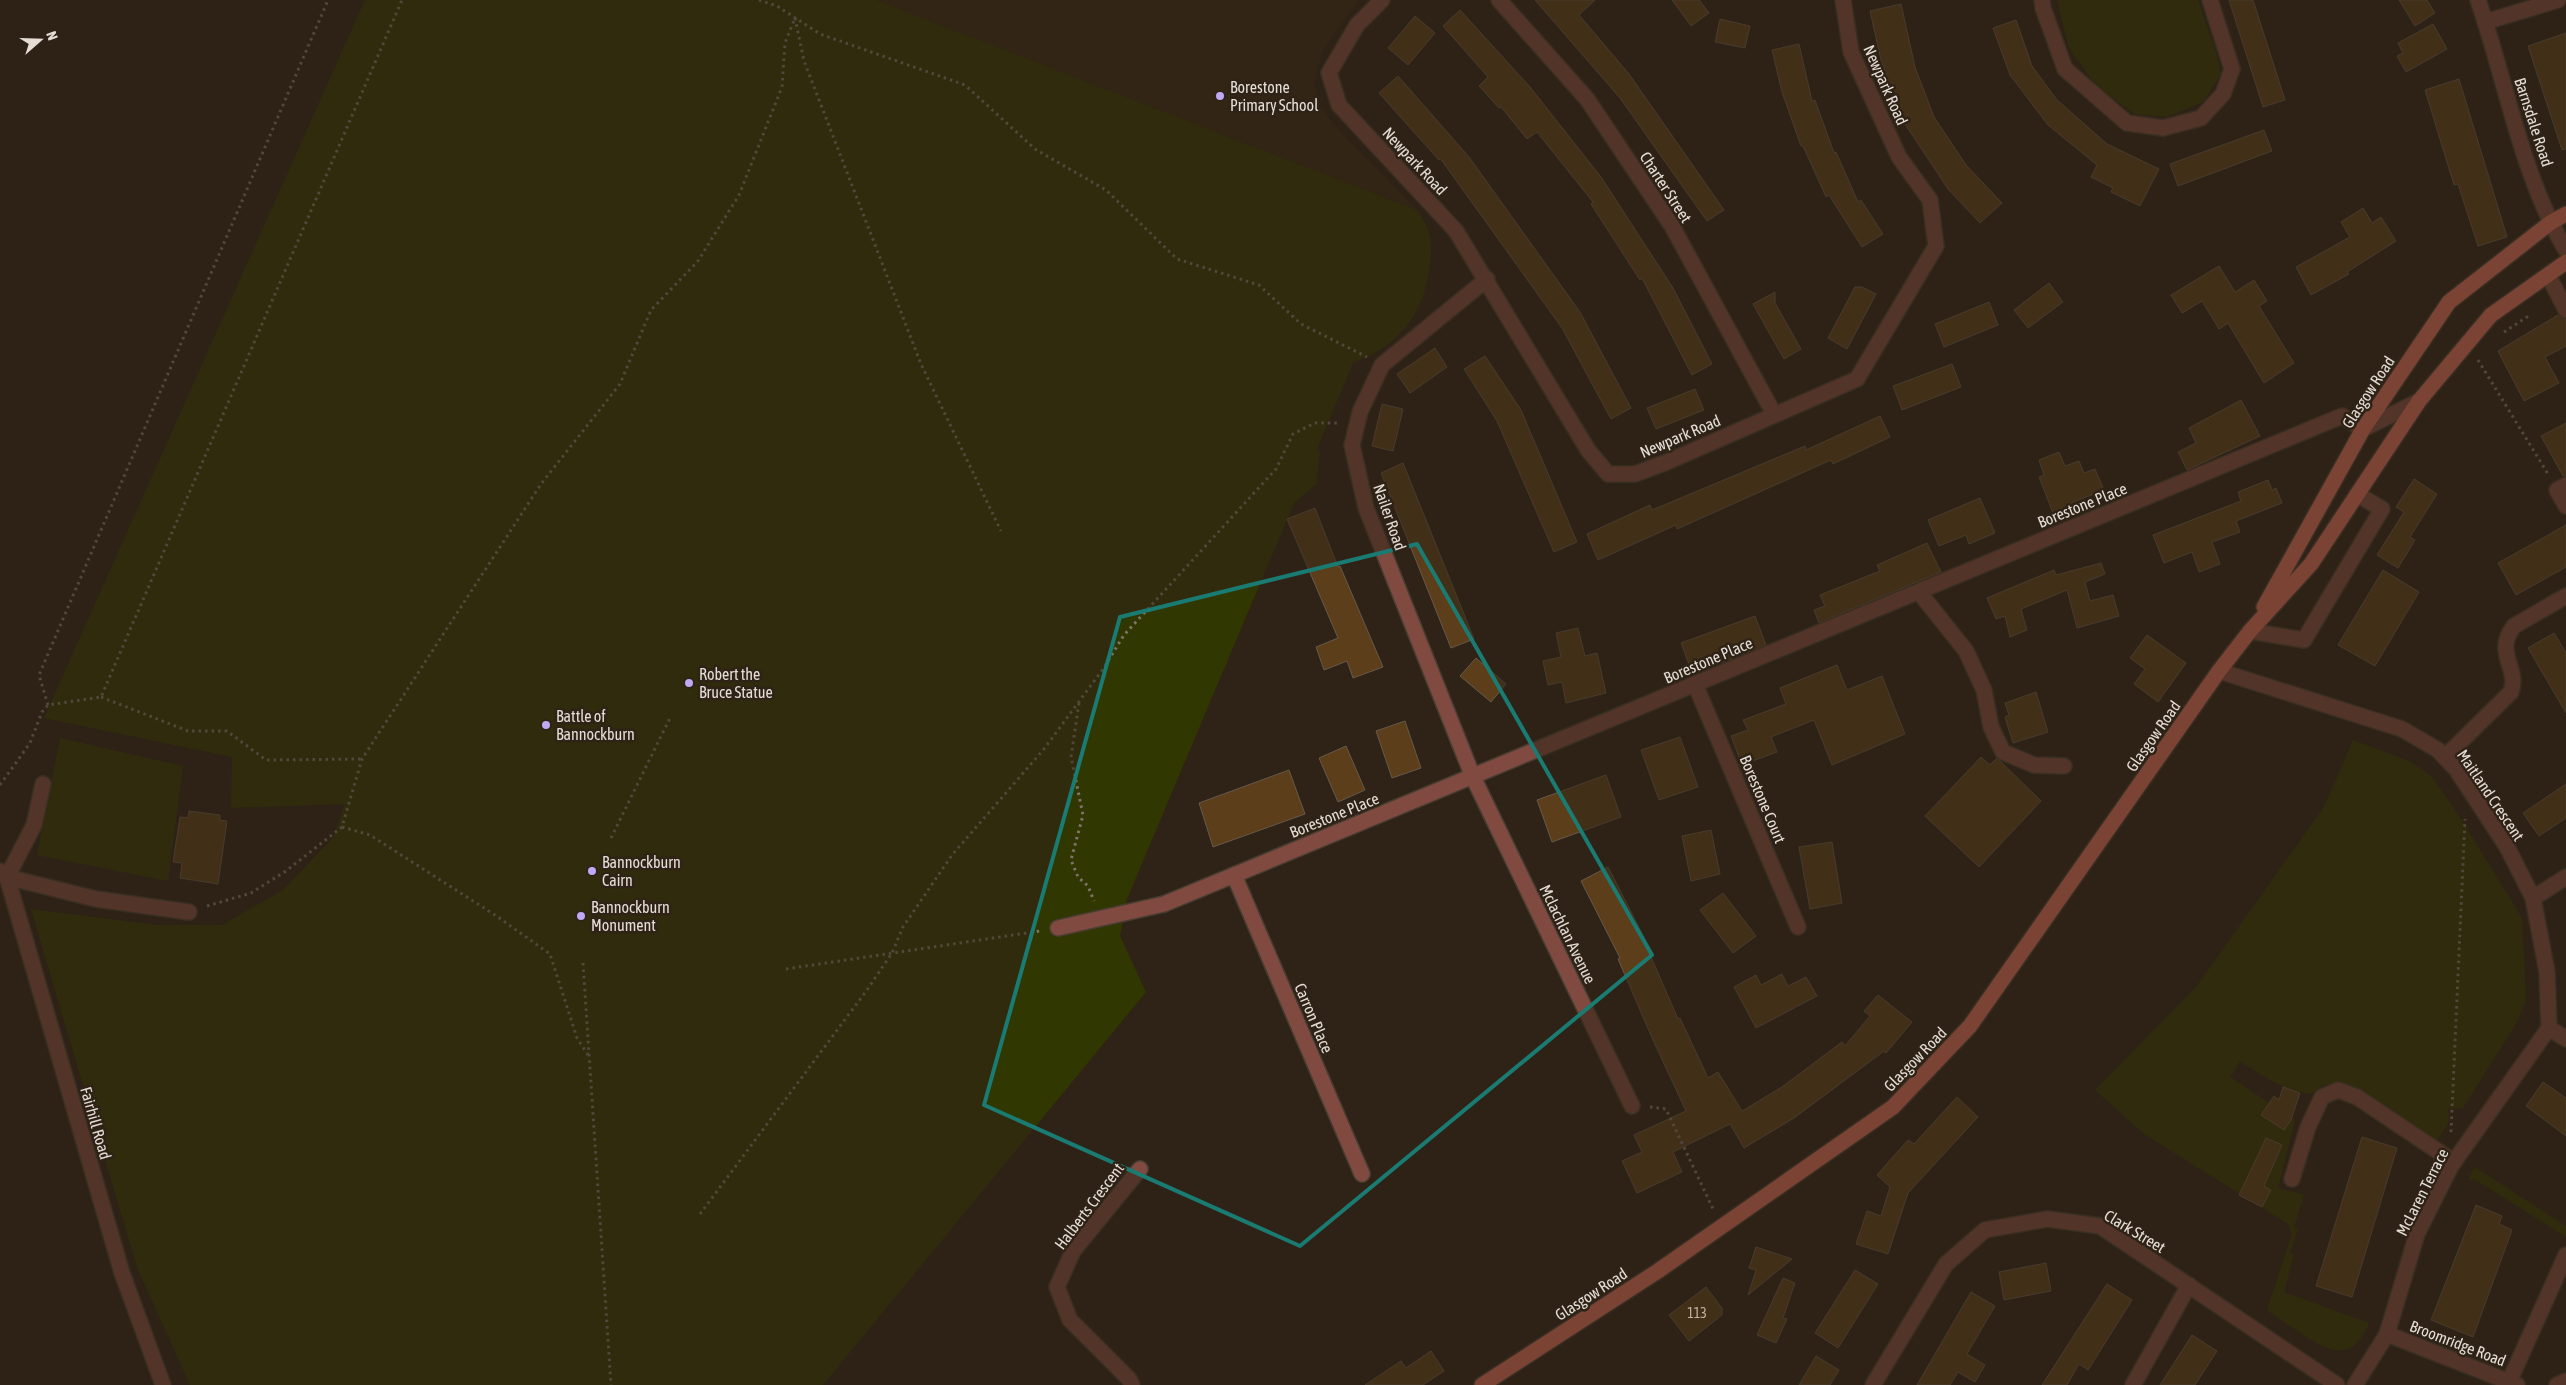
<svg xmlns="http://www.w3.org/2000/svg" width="2566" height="1385" font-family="'Asap Condensed',sans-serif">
<rect width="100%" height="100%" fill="#2e2316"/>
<path fill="#382816" d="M876 0H1359L1322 51 1314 85 1320 107 1335 126 1417 210Z"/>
<g fill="#313700">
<path d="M365 0H876L1417 210C1421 216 1426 223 1428 230 1433 244 1431 257 1429 271 1422 318 1396 347 1353 363L1317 449 1320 453 1316 484 1294 503 1127 899 1120 936 1146 992 823 1385H190L137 1267 31 909 156 925H222L283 890 333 838 345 804 231 808 232 757 44 718Z"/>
<path d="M2057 0H2198L2216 52 2221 74 2203 102 2167 117 2135 114 2098 88 2069 48Z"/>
<path d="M60 738 183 766 168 881 37 855Z"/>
<path d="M2353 740 2409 761 2430 775 2458 814 2522 918 2526 1001 2517 1022 2463 1108 2448 1109 2449 1122 2436 1142 2332 1085 2322 1086 2312 1094C2284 1091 2263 1076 2240 1061L2230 1077 2295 1120 2278 1188 2304 1195 2294 1227 2298 1229 2290 1253 2294 1254 2284 1292 2369 1323C2352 1364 2329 1352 2299 1332 2289 1325 2277 1318 2267 1310L2292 1234 2288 1224 2144 1134 2095 1090 2196 987 2324 807Z"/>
<path d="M2475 1167 2566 1226V1237L2474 1179 2468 1180Z"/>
</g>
<g fill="#5c3f1a" stroke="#66594b">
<path d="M1535 0H1595L1579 15 1629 74 1724 210 1707 221 1620 98Z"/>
<path d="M1672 0H1699L1709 13 1691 26Z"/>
<path d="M2229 0H2253L2285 100 2263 107Z"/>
<path d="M2399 0H2427L2435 13 2415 26Z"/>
<path d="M1901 4 1915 67 1934 117 1966 165 2002 203 1980 223 1948 189 1905 124 1881 60 1870 11Z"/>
<path d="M1460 10 1530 87 1601 177 1673 288 1712 364 1692 375 1642 278 1640 280 1591 204 1593 202 1537 132 1527 139 1501 107 1499 108 1479 86 1488 77 1443 26Z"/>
<path d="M1415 16 1435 33 1408 65 1388 48Z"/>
<path d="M1720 19 1750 26 1745 48 1715 42Z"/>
<path d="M2016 20 2032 66 2057 100 2107 144 2159 169 2140 206 2111 192 2113 188 2091 177 2097 165 2048 125 2010 75 1993 28Z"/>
<path d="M2433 24 2447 49 2406 72 2397 56 2403 53 2398 43Z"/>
<path d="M2566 33V149L2562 150 2528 46Z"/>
<path d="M1799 44 1812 101 1815 100 1834 153 1836 152 1858 202 1861 200 1883 234 1862 247 1829 195 1826 197 1803 146H1801L1782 92 1772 50Z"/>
<path d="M1398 76 1469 157 1580 312 1631 408 1611 419 1562 328 1440 158 1439 160 1379 93Z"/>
<path d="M2459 79 2507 237 2478 246 2458 184 2454 185 2425 90Z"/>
<path d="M2264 130 2272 151 2178 186 2170 164Z"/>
<path d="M2363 208 2372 223 2381 217 2396 241 2347 272 2349 274 2311 295 2296 267 2350 237 2341 222Z"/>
<path d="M2219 266 2235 292 2254 280 2267 301 2259 306 2294 363 2264 383 2228 323 2219 329 2202 301 2182 313 2171 295Z"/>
<path d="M2049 283 2063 302 2028 328 2014 310Z"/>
<path d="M1855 287H1862L1876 294 1847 349 1828 338Z"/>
<path d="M1775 292V303L1801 349 1784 359 1753 304Z"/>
<path d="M1989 302 1998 325 1944 347 1935 324Z"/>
<path d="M2558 315 2566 319V346L2545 357 2559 383 2524 401 2498 351Z"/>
<path d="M1435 348 1447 367 1410 393 1397 374Z"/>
<path d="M1485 356 1521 410 1577 542 1554 552 1497 421 1464 369Z"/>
<path d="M1952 364 1961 387 1902 410 1893 386Z"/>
<path d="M1695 389 1704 410 1656 429 1647 408Z"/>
<path d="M2241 400 2260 436 2187 470 2178 452 2196 443 2189 428Z"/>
<path d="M1382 404 1403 409 1393 451 1372 446Z"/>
<path d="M1880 416 1890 437 1833 464 1831 460 1677 529 1676 525 1598 560 1587 534 1650 505 1652 510 1805 446 1806 450Z"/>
<path d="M2566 423V476H2563L2541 436Z"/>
<path d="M2059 452 2065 466 2079 461 2084 473 2095 469 2104 490 2071 503 2074 510 2055 518 2039 477 2044 475 2039 460Z"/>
<path d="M1403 463 1474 639 1451 648 1381 473Z"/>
<path d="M2414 479 2437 494 2410 537 2415 540 2398 568 2377 555 2404 512 2396 507Z"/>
<path d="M2268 480 2272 490 2276 488 2282 503 2236 521 2240 532 2212 542 2220 564 2199 572 2192 552 2164 563 2153 535 2241 501 2238 492Z"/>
<path d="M1980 498 1995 533 1969 544 1966 535 1939 546 1928 520Z"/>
<path d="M1315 508 1338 567 1340 566 1383 667 1353 678 1347 661 1324 670 1316 647 1338 638 1287 519Z"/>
<path d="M2566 525V567L2516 595 2498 563Z"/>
<path d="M1927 543 1941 572 1819 623 1814 610 1825 606 1820 595 1880 571 1877 565Z"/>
<path d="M2101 563 2105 574 2085 582 2090 601 2113 595 2119 616 2077 628 2067 590 2021 609 2027 630 2010 637 2005 616 1996 619 1987 598 2054 570 2056 575Z"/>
<path d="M2383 570 2419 592 2375 666 2338 645Z"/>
<path d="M1755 616 1766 645 1693 675 1681 643Z"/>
<path d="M1578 628 1585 656 1597 653 1606 693 1566 703 1562 682 1548 685 1543 661 1561 657 1556 633Z"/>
<path d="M2554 633 2566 653V713L2528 648Z"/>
<path d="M2147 635 2186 663 2158 702 2134 684 2145 669 2130 658Z"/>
<path d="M1476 658 1506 684 1491 702 1460 676Z"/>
<path d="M1837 665 1847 690 1882 676 1905 734 1832 765 1814 720 1771 737 1777 752 1742 765 1731 736 1748 730 1743 720 1786 704 1780 688Z"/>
<path d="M2036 692 2048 732 2013 743 2005 717 2009 715 2005 703Z"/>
<path d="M1405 721 1421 768 1392 778 1376 731Z"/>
<path d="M1680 737 1698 787 1659 800 1641 750Z"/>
<path d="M1346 746 1365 790 1338 802 1319 758Z"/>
<path d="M1981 757 1990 765 1997 758 2041 801 1979 867 1925 816Z"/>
<path d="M1289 770 1305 814 1213 847 1199 803Z"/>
<path d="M1606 775 1621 817 1552 842 1537 800Z"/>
<path d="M2566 784V818L2539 836 2523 813Z"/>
<path d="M189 811 220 815V820L227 821 218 884 180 878 182 863 173 862 180 817 188 818Z"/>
<path d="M1711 830 1720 874 1691 881 1682 836Z"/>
<path d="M1832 842 1842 903 1810 909 1799 847Z"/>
<path d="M1608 867 1650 949 1648 950 1678 1019 1680 1018 1708 1078 1718 1072 1742 1111 1782 1087 1842 1042 1845 1046 1870 1016 1864 1011 1878 995 1912 1022 1886 1053 1884 1051 1794 1118 1744 1148 1730 1124 1673 1152 1682 1172 1637 1193 1622 1161 1642 1152 1634 1135 1686 1111 1653 1040 1618 959 1620 958 1581 881Z"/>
<path d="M1723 893 1756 936 1733 953 1700 910Z"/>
<path d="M1782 974 1788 986 1806 977 1817 996 1756 1028 1734 987 1756 975 1761 985Z"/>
<path d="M2543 1082 2566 1098V1136L2526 1106Z"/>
<path d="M2283 1087 2300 1093 2291 1120 2284 1130 2261 1115 2274 1096 2279 1100Z"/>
<path d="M1957 1097 1978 1117 1908 1193 1888 1254 1856 1244 1867 1211 1881 1216 1890 1187 1877 1175 1908 1140 1914 1144Z"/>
<path d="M2362 1137 2397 1148 2352 1297 2316 1286Z"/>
<path d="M2266 1138 2282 1145 2264 1186 2271 1190 2262 1207 2239 1195Z"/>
<path d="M2476 1205 2502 1216 2499 1224 2512 1230 2473 1337 2431 1320Z"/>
<path d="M1756 1247 1792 1259 1748 1295 1756 1270 1749 1268Z"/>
<path d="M2046 1263 2051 1291 2004 1300 1999 1272Z"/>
<path d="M1855 1270 1878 1284 1838 1348 1815 1333Z"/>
<path d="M1783 1278 1795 1283 1783 1318 1787 1319 1776 1343 1757 1335Z"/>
<path d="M2107 1284 2132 1300 2088 1370 2079 1364 2067 1385H2042Z"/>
<path d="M1706 1287 1722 1308V1315L1689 1341 1669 1315Z"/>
<path d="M1971 1292 1995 1306 1967 1354 1985 1365 1975 1382 1958 1372 1950 1385H1917Z"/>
<path d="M2192 1335 2217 1351 2195 1385H2160Z"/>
<path d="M1431 1351 1444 1371 1423 1385H1365L1401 1361 1406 1368Z"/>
<path d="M1816 1356 1839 1370 1830 1385H1799Z"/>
</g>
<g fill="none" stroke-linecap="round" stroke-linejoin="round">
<g stroke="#483d31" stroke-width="18">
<g id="minor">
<path d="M1382 0 1357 25 1329 73 1339 105 1456 231 1588 450 1608 474H1635L1667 462 1857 379 1936 246 1930 200 1899 157 1851 52 1843 0"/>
<path d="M1499 0 1587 99 1672 226 1774 414"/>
<path d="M2042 0 2043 8 2065 69 2127 123 2163 128 2201 118 2223 94 2232 69 2210 0"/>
<path d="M2478 0C2506 81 2522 178 2566 250"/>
<path d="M2485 22 2558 0"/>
<path d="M2548 275 2566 310"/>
<path d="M1487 279 1382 365 1360 412 1352 445 1366 508 1473 777 1632 1106"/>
<path d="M2566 485 2557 490 2566 506"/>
<path d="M1919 592 1966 651 1984 690 1991 727 2003 752 2034 765 2064 766"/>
<path d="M2250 631 2304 640 2382 509 2357 494"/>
<path d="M2219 671 2402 729 2438 750 2456 769 2507 847 2533 898 2547 972 2549 1028"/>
<path d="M1695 684 1798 927"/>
<path d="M2445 757 2511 692C2520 668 2493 653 2514 626L2566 596"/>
<path d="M43 784 34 825 7 877 96 899 189 912"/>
<path d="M0 871 7 877 122 1273 163 1385"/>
<path d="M1234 875 1362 1174"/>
<path d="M2533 898 2566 877"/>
<path d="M1058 928 1164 904 2342 416 2363 429 2419 401"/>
<path d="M2549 1028 2566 1039"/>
<path d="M2292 1179 2308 1127 2322 1097 2338 1090 2357 1097 2454 1162"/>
<path d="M2387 1334 2517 1385"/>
<path d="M2509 1382 2566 1255"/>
<path d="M1132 1385 1129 1379 1070 1320 1057 1287 1073 1251 1140 1169"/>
<path d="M1873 1385 1946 1264 1985 1230 2047 1219 2100 1226 2337 1385"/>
<path d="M2133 1385 2189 1285"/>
<path d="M2355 1385 2387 1334 2417 1234 2451 1166 2549 1028"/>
<path d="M2557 1385 2566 1381"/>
</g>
</g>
<g stroke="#483d31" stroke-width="18">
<g id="major">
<path d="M2264 607 2363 429 2449 302 2550 223 2566 214"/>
<path d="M1482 1385 1658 1271 1893 1107 1970 1026 2219 671 2250 631 2311 564 2419 401 2491 315 2566 262"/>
</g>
</g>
<g stroke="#7d7369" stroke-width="3" stroke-dasharray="2.5 4" stroke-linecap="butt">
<path d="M759 0 777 6 820 34 965 85 1035 149 1106 190 1177 259 1259 285 1301 324 1367 357"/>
<path d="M795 18 804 61 921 364 1001 531"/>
<path d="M2504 332 2527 317 2524 314"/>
<path d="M2478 360 2548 474"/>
<path d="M101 697 188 731H227L266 760 362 759"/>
<path d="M1079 703 1071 757 1083 815 1071 860 1078 877 1088 886 1094 901"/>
<path d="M48 705 39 675 328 0"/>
<path d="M0 785 30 743 42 712 48 705 101 697 402 0"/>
<path d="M342 827 370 835 495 915 550 954 577 1038 590 1058"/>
<path d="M611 838 671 716"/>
<path d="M207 906 251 893 286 871 342 827 362 759 541 484 620 384 651 310 698 261 739 195 782 87 785 43 795 18"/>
<path d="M583 963 611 1385"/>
<path d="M786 969 1040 931"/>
<path d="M1650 1107 1666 1109 1713 1209"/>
<path d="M2451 1132 2465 819"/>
<path d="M700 1214 867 990 892 953 903 927 952 855 1044 749 1103 669 1124 635 1276 469 1293 434 1315 423H1339"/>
</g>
<use href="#minor" stroke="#804a40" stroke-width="15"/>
<use href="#major" stroke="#d96a57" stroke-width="15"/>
</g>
<path d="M0 0H2566V1385H0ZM1417 544 1652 955 1300 1246 984 1105 1120 617Z" fill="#2e2316" fill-opacity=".55" fill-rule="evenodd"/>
<path fill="none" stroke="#1a7b73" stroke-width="4" stroke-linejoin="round" d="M1417 544 1652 955 1300 1246 984 1105 1120 617Z"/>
<g fill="#c0a8f3" stroke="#2e2316" stroke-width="2">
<circle cx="1220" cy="96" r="5"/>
<circle cx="689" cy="683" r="5"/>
<circle cx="546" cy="725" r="5"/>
<circle cx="592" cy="871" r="5"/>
<circle cx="581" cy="916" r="5"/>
</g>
<g text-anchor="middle" stroke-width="5" stroke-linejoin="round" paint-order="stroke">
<g font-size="14" fill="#c4b6a7">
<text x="1697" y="1318">113</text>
</g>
<g font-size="16" fill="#e6ded6" stroke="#2e2316">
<text transform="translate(1886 85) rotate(66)" y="6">Newpark Road</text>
<text transform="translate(2534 122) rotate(72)" y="6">Barnsdale Road</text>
<text transform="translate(1415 161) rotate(47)" y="6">Newpark Road</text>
<text transform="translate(1666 187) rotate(57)" y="6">Charter Street</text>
<text transform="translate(2368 392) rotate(-57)" y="6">Glasgow Road</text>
<text transform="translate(1680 436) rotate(-23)" y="6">Newpark Road</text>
<text transform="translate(2082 505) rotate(-22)" y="6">Borestone Place</text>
<text transform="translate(1390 517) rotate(71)" y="6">Nailer Road</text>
<text transform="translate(1708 660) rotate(-23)" y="6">Borestone Place</text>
<text transform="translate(2153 736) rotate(-55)" y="6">Glasgow Road</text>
<text transform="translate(2491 795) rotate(56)" y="6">Maitland Crescent</text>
<text transform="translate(1763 799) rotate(67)" y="6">Borestone Court</text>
<text transform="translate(1334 815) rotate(-22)" y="6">Borestone Place</text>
<text transform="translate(1568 934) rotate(64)" y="6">Mclachlan Avenue</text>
<text transform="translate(1314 1018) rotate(67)" y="6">Carron Place</text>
<text transform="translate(1915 1059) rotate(-46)" y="6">Glasgow Road</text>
<text transform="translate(96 1123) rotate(74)" y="6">Fairhill Road</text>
<text transform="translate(2422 1192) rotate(-63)" y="6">McLaren Terrace</text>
<text transform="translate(1089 1206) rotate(-53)" y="6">Halberts Crescent</text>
<text transform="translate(2135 1231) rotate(31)" y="6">Clark Street</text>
<text transform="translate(1591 1294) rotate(-33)" y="6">Glasgow Road</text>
<text transform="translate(2458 1343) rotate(21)" y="6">Broomridge Road</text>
</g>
<g font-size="16" fill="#e6ded6" stroke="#2e2316" text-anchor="start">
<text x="1230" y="93">Borestone<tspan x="1230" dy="18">Primary School</tspan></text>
<text x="699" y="680">Robert the<tspan x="699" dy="18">Bruce Statue</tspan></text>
<text x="556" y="722">Battle of<tspan x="556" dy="18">Bannockburn</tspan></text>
<text x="602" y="868">Bannockburn<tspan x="602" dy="18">Cairn</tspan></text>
<text x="591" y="913">Bannockburn<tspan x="591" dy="18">Monument</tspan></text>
</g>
</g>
<g transform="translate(40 40) rotate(70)" stroke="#2e2316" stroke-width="4" paint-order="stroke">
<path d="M0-4L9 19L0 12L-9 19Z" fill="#e6ded6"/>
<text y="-8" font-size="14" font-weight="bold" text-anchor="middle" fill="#e6ded6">N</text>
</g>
</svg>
